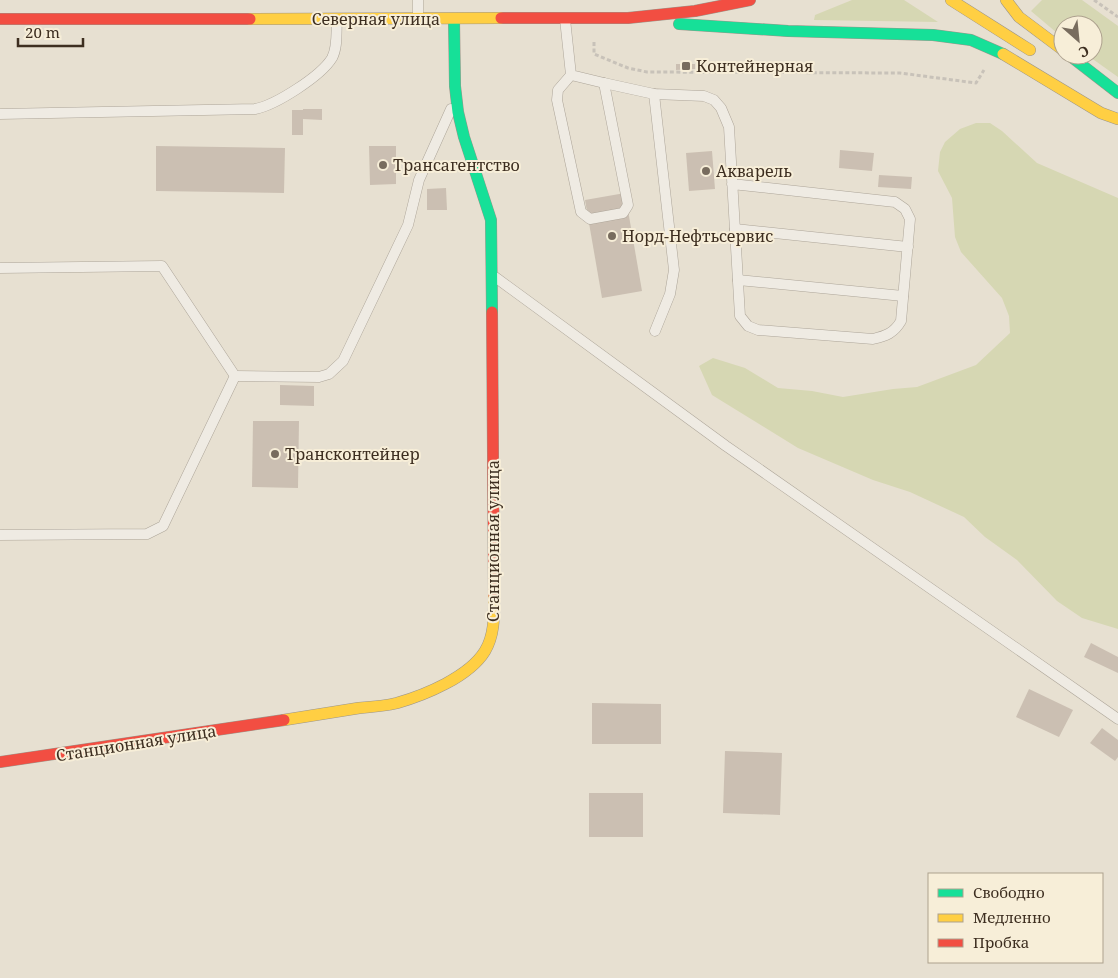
<svg xmlns="http://www.w3.org/2000/svg" width="1118" height="978" font-family="'Noto Serif',serif">
<rect width="100%" height="100%" fill="#e7e0d1"/>
<g fill="#d6d7b3">
<path d="M852 0H904L938 22 814 20 815 15Z"/>
<path d="M1042 0H1082L1118 26V77L1087 55H1093V25H1063V38L1031 11Z"/>
<path d="M976 123H990L1002 131 1037 163 1118 198V629L1082 618 1057 601 1017 560 985 537 964 517 910 492 873 480 798 448 712 395 699 366 713 358 745 368 778 388 812 391 843 397 893 389 917 387 976 365 1010 333 1009 316 1002 298 961 252 955 237 952 198 938 171 940 152 945 142 960 129Z"/>
</g>
<g fill="#cbbfb2">
<path d="M676 64H695V69L676 70Z"/>
<path d="M303 109H322V120L303 119V135H292V110H303Z"/>
<path d="M156 146 285 148 284 193 156 191Z"/>
<path d="M369 146H396V184L370 185Z"/>
<path d="M840 150 874 153 872 171 839 168Z"/>
<path d="M712 151 715 189 689 191 686 153Z"/>
<path d="M879 175 912 177 911 189 878 187Z"/>
<path d="M446 188 447 210H427V189Z"/>
<path d="M625 193 642 291 602 298 585 200Z"/>
<path d="M280 385 314 386V406L280 405Z"/>
<path d="M253 421H299L298 488 252 487Z"/>
<path d="M1091 643 1118 657V673L1084 657Z"/>
<path d="M1029 689 1073 710 1059 737 1016 717Z"/>
<path d="M592 703 661 704V744H592Z"/>
<path d="M1102 728 1118 740V757L1115 761 1090 743Z"/>
<path d="M725 751 782 753 780 815 723 813Z"/>
<rect x="589" y="793" width="54" height="44"/>
</g>
<g fill="none" stroke-linecap="round" stroke-linejoin="round">
<g stroke="#ada599" stroke-width="11">
<g id="lane">
<path d="M418 0V18"/>
<path d="M565 19 571 75 558 90 557 100 581 212 590 219 623 213 628 205 604 83 571 75"/>
<path d="M604 83 654 94 704 96 714 100 721 108 729 127 740 316 748 326 758 330 873 339C886 336 894 333 901 321L910 219 905 209 895 202 732 184"/>
<path d="M654 94 674 270 670 294 655 331"/>
<path d="M0 114 255 109C276 105 321 76 332 58 338 47 336 31 337 19"/>
<path d="M735 229 908 247"/>
<path d="M0 268 162 266 235 376"/>
<path d="M495 277 726 446 1118 719"/>
<path d="M738 280 903 296"/>
<path d="M235 376 319 377 329 374 343 361 408 225 419 180 451 109"/>
<path d="M0 535 147 534 163 526 235 376"/>
</g>
</g>
<g stroke="#9c958a" stroke-width="12">
<g id="fast">
<path d="M454 19 455 86 458 112 464 137 491 220 492 312"/>
<path d="M679 24 788 31 933 35 971 40 1003 54"/>
<path d="M1069 55 1118 93"/>
</g>
</g>
<g stroke="#9c958a" stroke-width="12">
<g id="slow">
<path d="M951 0 1030 50"/>
<path d="M1006 0 1019 17 1063 50"/>
<path d="M250 19 501 18"/>
<path d="M1003 54 1101 113 1118 119"/>
<path d="M284 720C309 716 334 712 359 708 372 707 385 706 397 703 425 695 469 677 485 651 495 634 494 615 494 595"/>
</g>
</g>
<g stroke="#9c958a" stroke-width="12">
<g id="jam">
<path d="M501 18H628L695 11 750 0"/>
<path d="M0 19H250"/>
<path d="M492 312 494 595"/>
<path d="M0 762 284 720"/>
</g>
</g>
<g stroke="#c8c2b9" stroke-width="3" stroke-dasharray="4 2.5" stroke-linecap="butt">
<path d="M1094 0 1118 17"/>
<path d="M594 42V54L628 68 647 72 900 73 976 83 984 70"/>
</g>
<use href="#lane" stroke="#efebe3" stroke-width="10"/>
<use href="#fast" stroke="#16e098" stroke-width="11"/>
<use href="#slow" stroke="#ffcf43" stroke-width="11"/>
<use href="#jam" stroke="#f24e42" stroke-width="11"/>
</g>
<g fill="#786c5e" stroke="#f7eed8" stroke-width="2">
<rect x="681" y="61" width="10" height="10" rx="2.5"/>
<circle cx="383" cy="165" r="5"/>
<circle cx="706" cy="171" r="5"/>
<circle cx="612" cy="236" r="5"/>
<circle cx="275" cy="454" r="5"/>
</g>
<g text-anchor="middle" stroke-width="4" stroke-linejoin="round" paint-order="stroke">
<g font-size="16" fill="#3d2e20" stroke="#f7eed8">
<text x="376" y="25">Северная улица</text>
<text transform="translate(493 541) rotate(-90)" y="6">Станционная улица</text>
<text transform="translate(136 743) rotate(-9)" y="6">Станционная улица</text>
</g>
<g font-size="16" fill="#3d2e20" stroke="#f7eed8" text-anchor="start">
<text x="696" y="72">Контейнерная</text>
<text x="393" y="171">Трансагентство</text>
<text x="716" y="177">Акварель</text>
<text x="622" y="242">Норд-Нефтьсервис</text>
<text x="285" y="460">Трансконтейнер</text>
</g>
</g>
<rect x="928" y="873" width="175" height="90" fill="#f7eed8" stroke="#ada18e"/>
<rect x="938" y="889" width="25" height="8" fill="#16e098" stroke="#ada18e"/>
<text x="973" y="898" font-size="15" fill="#3d2e20">Свободно</text>
<rect x="938" y="914" width="25" height="8" fill="#ffcf43" stroke="#ada18e"/>
<text x="973" y="923" font-size="15" fill="#3d2e20">Медленно</text>
<rect x="938" y="939" width="25" height="8" fill="#f24e42" stroke="#ada18e"/>
<text x="973" y="948" font-size="15" fill="#3d2e20">Пробка</text>
<g transform="translate(1078 40) rotate(153)"><circle r="24" fill="#f7eed8" stroke="#ada18e"/>
<path d="M0-4L9 19L0 12L-9 19Z" fill="#786c5e"/>
<text y="-8" font-size="14" font-weight="bold" text-anchor="middle" fill="#3d2e20">С</text>
</g>
<path d="M18 38v8h65v-8" fill="none" stroke="#3d2e20" stroke-width="2.5"/>
<text x="25" y="38" font-size="15" fill="#3d2e20" stroke="#f7eed8" stroke-width="4" paint-order="stroke">20 m</text>
</svg>
